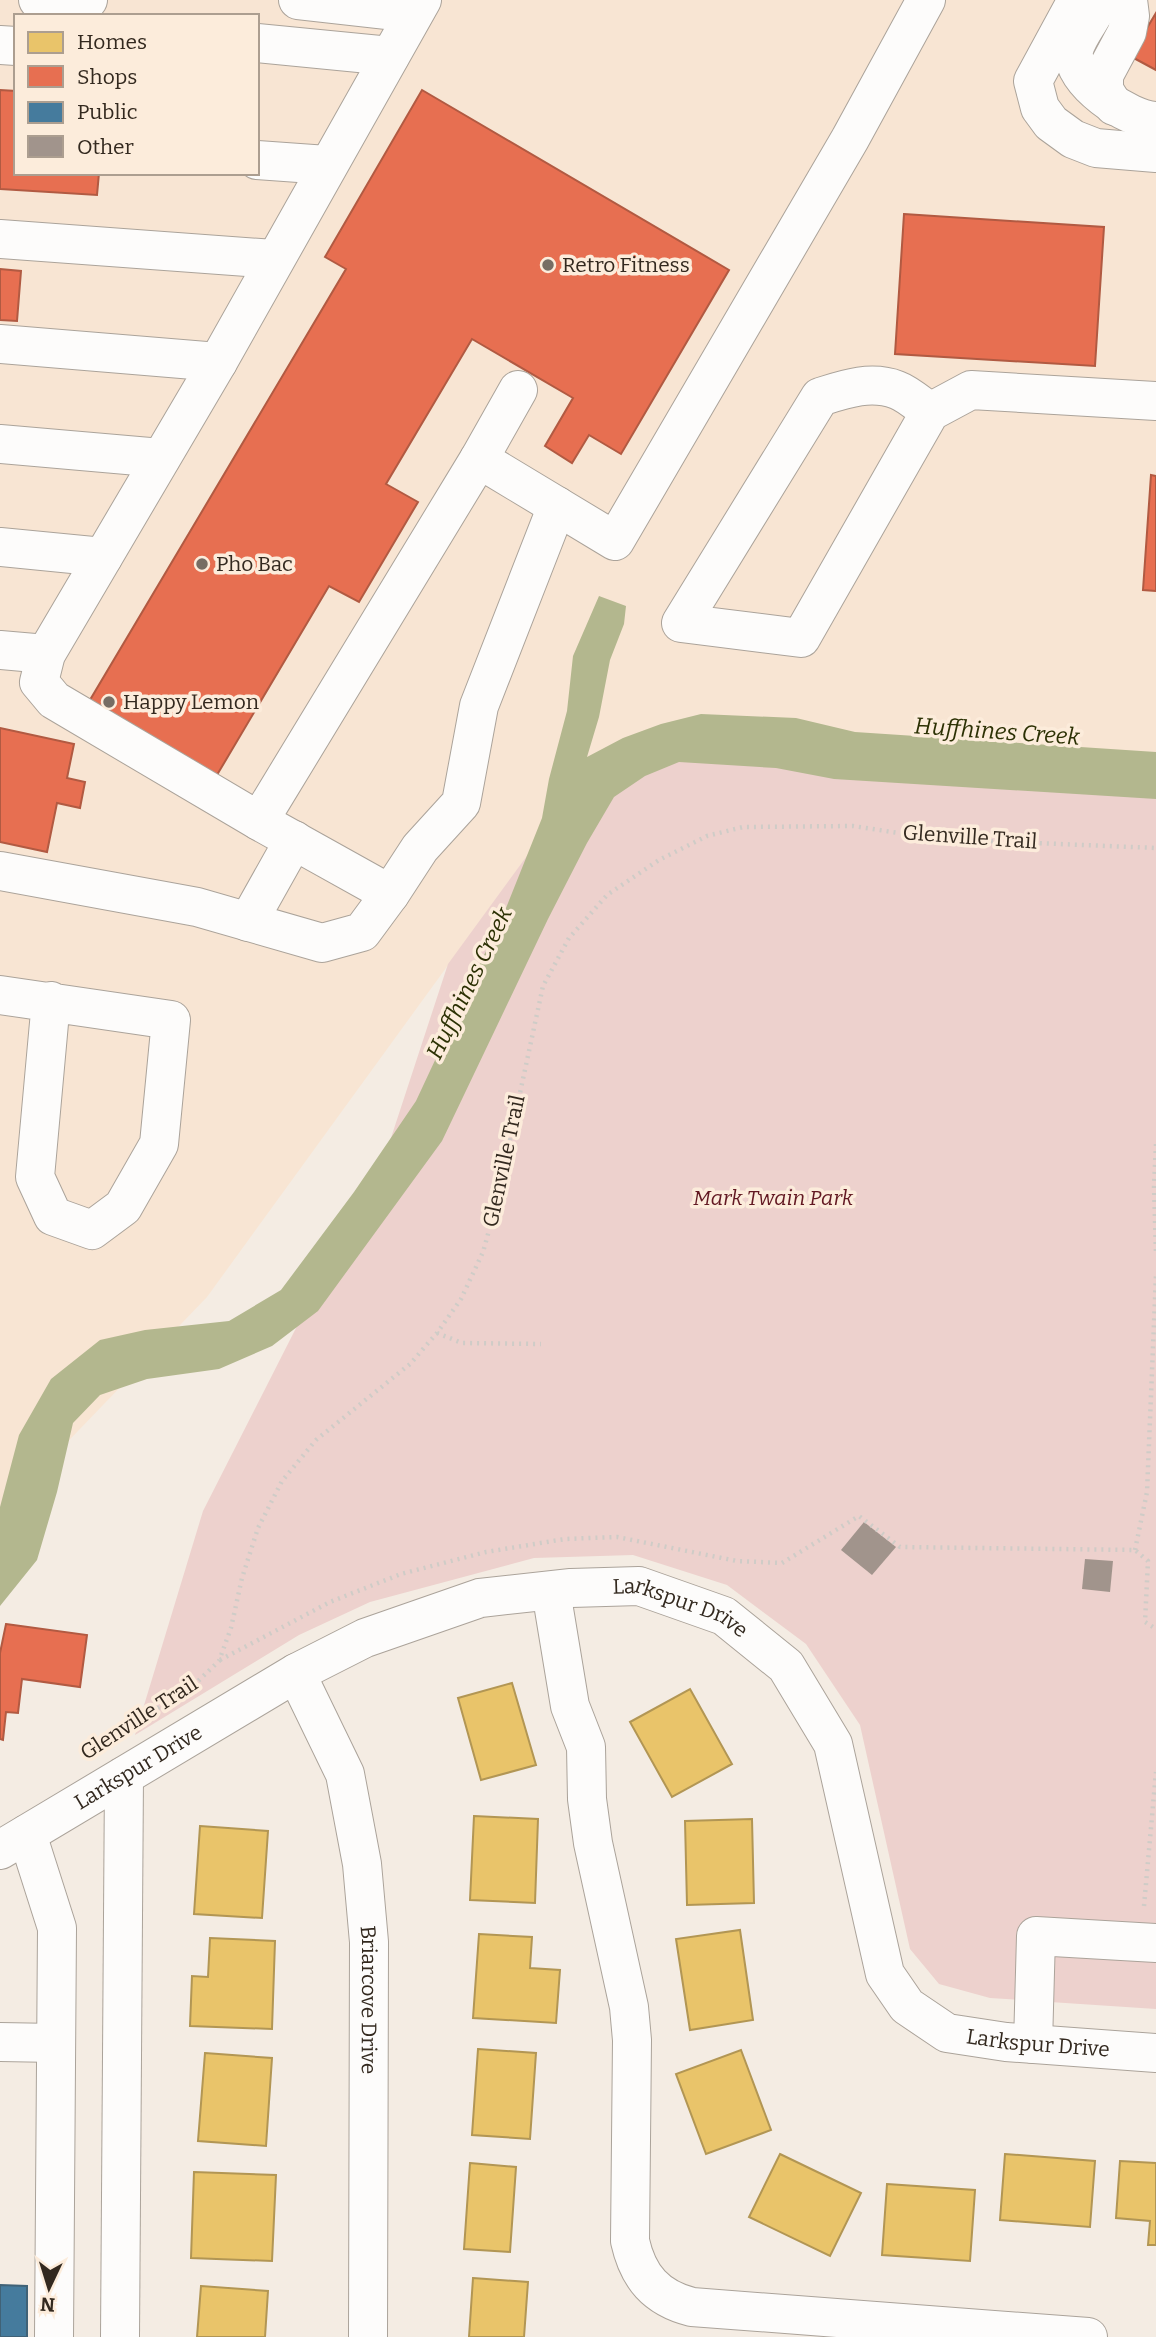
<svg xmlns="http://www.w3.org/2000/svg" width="1156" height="2337" font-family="Bitter,serif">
<rect width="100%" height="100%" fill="#f4ece3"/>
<path fill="#f8e5d3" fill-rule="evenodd" d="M0 0H1156V783L605 749 207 1297 0 1512ZM16 16H257V173H16Z"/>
<path fill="#edd1cd" d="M605 749 1156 783V2009L990 1998 939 1984 910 1949 860 1725 806 1644 727 1585 633 1555 534 1558 370 1602 299 1635 135 1735 203 1511 388 1147 448 964Z"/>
<path fill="#b3b78e" d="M599 596 626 606 624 624 610 660 599 717 587 757 623 738 661 724 701 714 796 718 855 732 1156 752V799L834 779 776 768 679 762 645 776 614 797 587 843 548 919 442 1141 318 1311 272 1346 219 1369 147 1379 100 1395 73 1423 57 1492 37 1560 0 1606V1507L19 1435 51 1379 100 1340 145 1330 229 1321 281 1290 354 1192 416 1101 506 908 542 818 549 779 567 711 573 656Z"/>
<g fill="#e9c46a" stroke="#b29654" stroke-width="2">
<path d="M512 1683 536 1765 481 1780 458 1698Z"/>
<path d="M690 1689 732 1764 672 1797 630 1722Z"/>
<path d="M474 1816 538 1819 535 1903 470 1900Z"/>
<path d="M752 1819 754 1903 687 1905 685 1821Z"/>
<path d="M200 1826 268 1831 262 1918 194 1914Z"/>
<path d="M740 1930 753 2020 690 2030 676 1939Z"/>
<path d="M479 1934 532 1937 530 1968 560 1970 556 2023 473 2018Z"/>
<path d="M210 1938 275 1941 272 2029 190 2026 192 1976 208 1977Z"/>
<path d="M478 2049 536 2053 530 2139 472 2135Z"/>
<path d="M741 2050 771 2130 706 2154 676 2074Z"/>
<path d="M205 2053 272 2058 266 2146 198 2141Z"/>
<path d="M780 2154 861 2193 830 2256 749 2217Z"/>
<path d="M1005 2154 1095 2161 1090 2227 1000 2220Z"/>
<path d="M1120 2161 1156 2163V2245H1148L1150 2221 1116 2218Z"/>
<path d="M470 2163 516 2167 510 2252 464 2249Z"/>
<path d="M194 2172 276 2175 272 2261 191 2258Z"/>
<path d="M887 2184 975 2190 970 2261 882 2255Z"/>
<path d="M473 2278 528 2282 524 2337H469Z"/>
<path d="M201 2286 268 2291 265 2337H197Z"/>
</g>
<g fill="#e76f51" stroke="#b15a42" stroke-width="2">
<path d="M1156 13V70L1130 56Z"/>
<path d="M0 90 16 91V173H99L97 195 0 189Z"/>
<path d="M422 90 729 270 621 454 589 435 572 463 545 446 573 398 472 339 386 484 418 502 359 602 329 586 214 780 87 705 346 269 325 257Z"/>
<path d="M904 214 1104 227 1095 366 895 354Z"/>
<path d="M0 269 21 271 17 321 0 320Z"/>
<path d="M1151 475 1156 476V591L1143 590Z"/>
<path d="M0 728 74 744 67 778 85 782 80 808 57 803 47 852 0 842Z"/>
<path d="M6 1624 87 1635 80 1687 22 1679 18 1713 6 1712 3 1740 0 1739V1653Z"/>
</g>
<path fill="#457b9d" stroke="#406277" stroke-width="2" d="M0 2285 27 2286V2337H0Z"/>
<g fill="#a1948c">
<path d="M864 1522 896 1547 872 1575 841 1550Z"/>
<path d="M1085 1559 1113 1561 1110 1592 1082 1589Z"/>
</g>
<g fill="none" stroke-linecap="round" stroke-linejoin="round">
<g stroke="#aba39a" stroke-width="40">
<g id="minor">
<path d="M38 0 76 3 88 0"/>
<path d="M298 0 414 13"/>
<path d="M422 0 218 362 46 654 39 682 54 700 259 821 479 459 615 541 850 139 926 0"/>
<path d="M1077 0 1033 81 1040 108 1051 123 1073 139 1096 148 1156 153"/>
<path d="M1095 11C1089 22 1077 37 1074 50 1070 82 1129 120 1156 121"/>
<path d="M257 43 390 56"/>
<path d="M0 45 16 46"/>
<path d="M1114 106 1104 90V75L1127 32 1130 16 1128 0"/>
<path d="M257 160 327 165"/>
<path d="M0 239 274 259"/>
<path d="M0 344 218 362"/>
<path d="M930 412C920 405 908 394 897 390 871 380 845 389 820 397L681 623 801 638 930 412 971 390 1156 401"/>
<path d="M0 444 161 458"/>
<path d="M479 459 518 390"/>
<path d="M0 547 103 557"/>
<path d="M0 650 46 654"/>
<path d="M259 821 390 894 420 848 461 803 479 706 557 506"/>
<path d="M0 871 197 907 322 943 362 932 390 894"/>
<path d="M248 922 294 840"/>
<path d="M0 995 171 1020 159 1144 123 1207 92 1230 53 1216 35 1177 51 1001"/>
<path d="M551 1591 570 1706 586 1747 587 1799 593 1843 629 2007 632 2040 630 2241C638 2277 656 2298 692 2307L1088 2337"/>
<path id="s1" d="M296 1673 345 1774 362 1864 369 1942 368 2337"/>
<path d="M27 1834 57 1928 54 2337"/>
<path id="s2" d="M0 1850 296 1673 365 1638 480 1598 571 1588 639 1586 724 1616 786 1666 833 1744 885 1974 907 2006 947 2033 1006 2042 1156 2053"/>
<path d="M0 2042 56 2043"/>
<path d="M1033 2044 1036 1936 1156 1943"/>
<path d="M120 2337 124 1776"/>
</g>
</g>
<g stroke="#cfccc7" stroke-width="4.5" stroke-dasharray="2 5" stroke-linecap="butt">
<path d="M1156 1144 1154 1186 1156 1254"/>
<path d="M437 1333 462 1343 541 1344"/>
<path d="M1135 1550 1147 1492 1156 1275"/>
<path d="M220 1660 330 1602 401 1574 486 1552 565 1539 617 1537 737 1561 782 1563 859 1516 900 1547 1135 1550 1148 1561 1145 1622 1156 1629"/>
<path d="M152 1712 196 1683 219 1661 231 1628 242 1578 258 1528 282 1481 316 1440 410 1364 437 1333 461 1299 483 1252 495 1209 543 986 569 938 607 895 659 860 707 836 743 827 853 826 938 839 1156 848"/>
<path d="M1144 1906 1156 1772"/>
</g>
<use href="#minor" stroke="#fdfcfb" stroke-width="38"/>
</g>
<g fill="#776d64" stroke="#fcecdb" stroke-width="2.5">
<circle cx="548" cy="265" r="7"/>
<circle cx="202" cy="564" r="7"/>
<circle cx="109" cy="702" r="7"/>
</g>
<g text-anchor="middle" stroke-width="7" stroke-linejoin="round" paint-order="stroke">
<g font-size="21" fill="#33291f" stroke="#fcecdb" text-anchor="start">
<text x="562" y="272">Retro Fitness</text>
<text x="216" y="571">Pho Bac</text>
<text x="123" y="709">Happy Lemon</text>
</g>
<g font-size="21" fill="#33291f" stroke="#fcecdb">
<text transform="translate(970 837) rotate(4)" y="7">Glenville Trail</text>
<text transform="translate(504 1161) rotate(-78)" y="7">Glenville Trail</text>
<text dy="7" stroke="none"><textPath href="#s2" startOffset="749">Larkspur Drive</textPath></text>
<text transform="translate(139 1718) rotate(-33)" y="7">Glenville Trail</text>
<text dy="7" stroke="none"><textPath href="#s2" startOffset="161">Larkspur Drive</textPath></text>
<text dy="7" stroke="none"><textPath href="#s1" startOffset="340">Briarcove Drive</textPath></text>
<text dy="7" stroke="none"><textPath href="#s2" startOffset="1379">Larkspur Drive</textPath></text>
</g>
<g font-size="21" font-style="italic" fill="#621822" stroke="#fcecdb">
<text x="773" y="1205">Mark Twain Park</text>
</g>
<g font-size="23" font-style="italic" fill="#2c3104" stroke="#fcecdb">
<text transform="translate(997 731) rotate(4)" y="8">Huffhines Creek</text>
<text transform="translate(469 983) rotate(-64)" y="8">Huffhines Creek</text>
</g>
</g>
<rect x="14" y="14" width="245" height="161" fill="#fcecdb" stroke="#ac9e90" stroke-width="2"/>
<rect x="28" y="32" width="35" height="21" fill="#e9c46a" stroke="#ac9e90" stroke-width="2"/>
<text x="77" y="49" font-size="21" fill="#33291f">Homes</text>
<rect x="28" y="66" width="35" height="21" fill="#e76f51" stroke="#ac9e90" stroke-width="2"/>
<text x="77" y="84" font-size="21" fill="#33291f">Shops</text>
<rect x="28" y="102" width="35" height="21" fill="#457b9d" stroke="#ac9e90" stroke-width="2"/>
<text x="77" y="119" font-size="21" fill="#33291f">Public</text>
<rect x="28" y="136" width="35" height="21" fill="#a1948c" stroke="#ac9e90" stroke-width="2"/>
<text x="77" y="154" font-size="21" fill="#33291f">Other</text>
<g transform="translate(49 2288) rotate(184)" stroke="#fcecdb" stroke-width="5" paint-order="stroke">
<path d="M0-5L12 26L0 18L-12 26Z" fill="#33291f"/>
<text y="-10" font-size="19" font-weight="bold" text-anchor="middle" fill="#33291f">N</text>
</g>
</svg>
